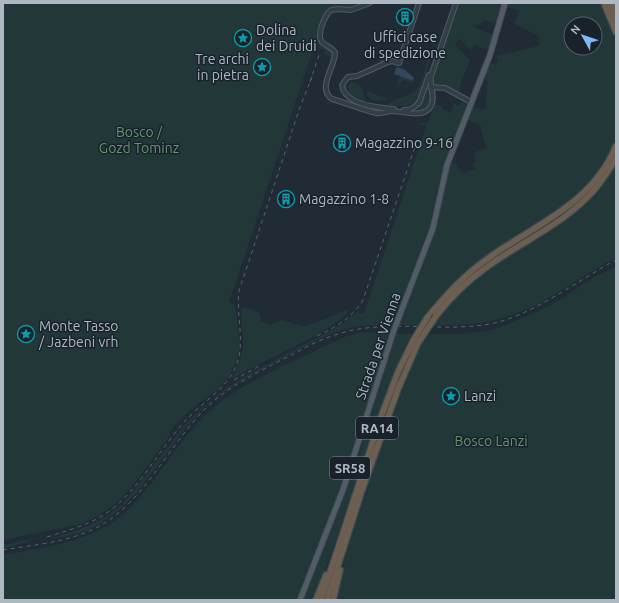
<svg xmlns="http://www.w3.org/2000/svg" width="619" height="603" font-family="Ubuntu,sans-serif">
<rect width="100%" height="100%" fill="#202b36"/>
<g fill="#223838" fill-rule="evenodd">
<path d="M3 3H364L353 8 336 6 330 10 319 38 332 51 333 57 324 54 326 50 314 46 229 302 235 305 240 345 237 360 229 377 219 388 189 411 173 427 168 438 130 489 118 502 100 515 81 524 3 540Z"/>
<path d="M457 3H503L496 24 485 20 474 27 493 35 490 47 486 49 474 45 472 51 459 39 455 45 470 60 461 82 459 92C454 90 448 87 442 86 438 85 436 86 432 84L433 75Z"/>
<path d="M507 3H601L616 41V138L608 154 597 172 607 178 616 164V258C580 275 550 303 512 315 476 328 435 325 397 325L435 231 450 165 455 162 462 173 475 169 472 164 476 162 474 154 479 150 487 149 481 130V126L466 118 471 108 485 109 488 80 482 79 488 65 497 63 498 59 495 56 539 46V36L514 24 519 11 506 7ZM571 24H595V48H571Z"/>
<path d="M391 50 396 52 390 58 379 63V60L387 56Z"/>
<path d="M428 60 430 61 418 97 415 102 406 106 389 105C394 96 407 98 414 92 422 85 424 70 428 60Z"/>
<path d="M400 76 413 81 411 85 405 89 412 83 404 80 396 86Z"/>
<path d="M354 82C363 83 364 95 366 101L356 98 350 94 348 87 350 83Z"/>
<path d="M426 90 430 91C432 101 431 108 420 111L419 109Z"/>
<path d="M366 91 389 99C380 102 369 102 366 91Z"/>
<path d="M463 99 466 103 465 110 438 186 430 225 393 324C377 325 361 325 345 329 324 335 305 347 285 357 256 373 225 387 201 411 164 448 142 503 93 528 79 535 62 537 47 540L86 527 104 518 123 504 185 425 203 407 225 389 245 376 341 325 357 312 364 314 426 126 419 124 420 122 427 124 435 104 442 107V109L451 113 454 104 460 106Z"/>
<path d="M616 267V600H336L347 549 354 524 393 411 410 364 420 345 410 340 387 390 334 546 313 600H303L353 473 396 334H461L487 331 502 327 545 308 560 300 594 277Z"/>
<path d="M242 307 260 312 259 315 261 317 260 322 268 323V325L282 320 302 326H306L347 310H350L337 322 322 332 240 374 230 381C239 367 244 352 243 335 242 325 240 316 242 307Z"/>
<path d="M390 333 348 470 298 600H3V555C40 548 78 544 110 524 145 501 167 457 195 426 225 392 264 375 304 356 320 349 337 339 354 334 365 331 379 333 390 333Z"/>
<path d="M46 536 3 549V545Z"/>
</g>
<path fill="#33485d" d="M397 67 405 70 414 78 413 81 394 74Z"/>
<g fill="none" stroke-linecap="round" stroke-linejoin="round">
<g stroke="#505b64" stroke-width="6">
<g id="minor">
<path d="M370 3 351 10 338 9 331 10C325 15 316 35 322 42 326 46 331 47 335 52 336 66 316 88 332 99 346 103 361 109 376 113 381 114 386 112 391 111 403 111 424 119 431 106 436 96 429 86 431 76L456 3"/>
<path d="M430 87 445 88 471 102"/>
<path d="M419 103 429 75"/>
<path d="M394 109C378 108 344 105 342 85L348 77 357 76 388 62 392 61 399 63 419 3"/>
<path d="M404 110C412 110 416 107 420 101"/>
</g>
</g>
<g stroke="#3c4650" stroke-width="7">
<g id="major">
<path d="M397 322 433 228 447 165 490 55 505 3"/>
<path d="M300 600 344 487 393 333"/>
</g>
</g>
<g stroke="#3d4851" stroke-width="8">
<g id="highway">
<path d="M604 3 616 32"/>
<path d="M609 3 616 22"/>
<path d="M613 3 616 10"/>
<path d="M436 316C450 298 466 282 484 269 520 242 565 224 595 189 603 179 610 169 616 158"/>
<path d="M427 318C446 295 465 274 490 257 538 223 592 204 616 146"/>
<path d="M316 600 326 575"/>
<path d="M321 600 381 417 398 372 413 341"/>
<path d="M327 600 362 490 398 389 418 343"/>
<path d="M333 600 340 570"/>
</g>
</g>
<use href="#minor" stroke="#333d46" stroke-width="4"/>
<use href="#major" stroke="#515c67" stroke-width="5"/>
<use href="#highway" stroke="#6c5e50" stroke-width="5.5"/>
<g stroke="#55616d" stroke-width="1" stroke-dasharray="4 4" stroke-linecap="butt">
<path d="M310 82 319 55"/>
<path d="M317 336C336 327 352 318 363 300L417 141"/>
<path d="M234 380 259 366"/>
<path d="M47 537C68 530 90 525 108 512 142 488 161 444 191 415 207 399 229 386 237 364 245 340 236 316 239 291L300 107 312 77"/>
<path d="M3 550C33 545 68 542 96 528 142 505 168 447 203 411 229 384 267 368 299 351 320 339 342 331 366 328 407 323 449 331 490 324 532 316 578 280 616 260"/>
</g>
<g stroke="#3c4650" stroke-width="7" stroke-linecap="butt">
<path id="major-bridge" d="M393 333 397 322"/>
</g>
<g stroke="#3d4851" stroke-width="8" stroke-linecap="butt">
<g id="highway-bridge">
<path d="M413 341 427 318"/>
<path d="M418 343 436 316"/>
</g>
</g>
<use href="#major-bridge" stroke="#515c67" stroke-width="5"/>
<use href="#highway-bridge" stroke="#6c5e50" stroke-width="5.5"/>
</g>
<defs>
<g id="building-ring" transform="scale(0.9)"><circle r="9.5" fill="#19222b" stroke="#0f9aa8" stroke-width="1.5"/><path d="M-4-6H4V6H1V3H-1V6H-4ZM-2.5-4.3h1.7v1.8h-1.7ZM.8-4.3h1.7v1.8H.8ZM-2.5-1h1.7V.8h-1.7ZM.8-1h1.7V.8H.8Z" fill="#0f9aa8"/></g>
<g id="sight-ring" transform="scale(0.9)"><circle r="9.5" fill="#19222b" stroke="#0f9aa8" stroke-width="1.5"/><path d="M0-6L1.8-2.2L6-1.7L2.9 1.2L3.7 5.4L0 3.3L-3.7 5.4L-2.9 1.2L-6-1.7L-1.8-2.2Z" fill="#0f9aa8"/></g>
</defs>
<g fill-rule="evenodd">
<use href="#building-ring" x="405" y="17"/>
<use href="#sight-ring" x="243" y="38"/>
<use href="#sight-ring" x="262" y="67"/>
<use href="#building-ring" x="342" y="143"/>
<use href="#building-ring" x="286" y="199"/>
<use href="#sight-ring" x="26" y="334"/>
<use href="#sight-ring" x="451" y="396"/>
</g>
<g text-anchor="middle" stroke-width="3" stroke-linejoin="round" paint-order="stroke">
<g fill="#19222b" stroke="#818b95" stroke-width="1">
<rect x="356" y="417" width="42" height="22" rx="3"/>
<rect x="330" y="457" width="40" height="22" rx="3"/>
</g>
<g font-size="13" font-weight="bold" fill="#adb8c3">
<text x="377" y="433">RA14</text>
<text x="350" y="473">SR58</text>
</g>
<g font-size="14" fill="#adb8c3" stroke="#19222b" text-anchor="start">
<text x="256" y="35">Dolina<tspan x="256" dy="16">dei Druidi</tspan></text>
<text x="405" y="42" text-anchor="middle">Uffici case<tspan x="405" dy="16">di spedizione</tspan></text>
<text x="249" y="64" text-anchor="end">Tre archi<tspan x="249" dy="16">in pietra</tspan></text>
<text x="355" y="148">Magazzino 9-16</text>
<text x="299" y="204">Magazzino 1-8</text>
<text x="39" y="331">Monte Tasso<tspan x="39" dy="16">/ Jazbeni vrh</tspan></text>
<text x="464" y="401">Lanzi</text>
</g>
<g font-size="14" fill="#65936b" stroke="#19222b">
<text x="139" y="137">Bosco /<tspan x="139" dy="16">Gozd Tominz</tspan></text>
<text x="491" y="446">Bosco Lanzi</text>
</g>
<g font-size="14" fill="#adb8c3" stroke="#19222b">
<text transform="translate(378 346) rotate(-71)" y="5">Strada per Vienna</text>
</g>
</g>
<rect width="619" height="603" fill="none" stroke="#adb8c3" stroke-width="8"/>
<g transform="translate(583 36) rotate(310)"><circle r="19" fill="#19222b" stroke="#545e68"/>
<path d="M0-3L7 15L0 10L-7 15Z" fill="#7fb8f6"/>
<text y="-6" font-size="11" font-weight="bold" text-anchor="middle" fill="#adb8c3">N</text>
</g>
</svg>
